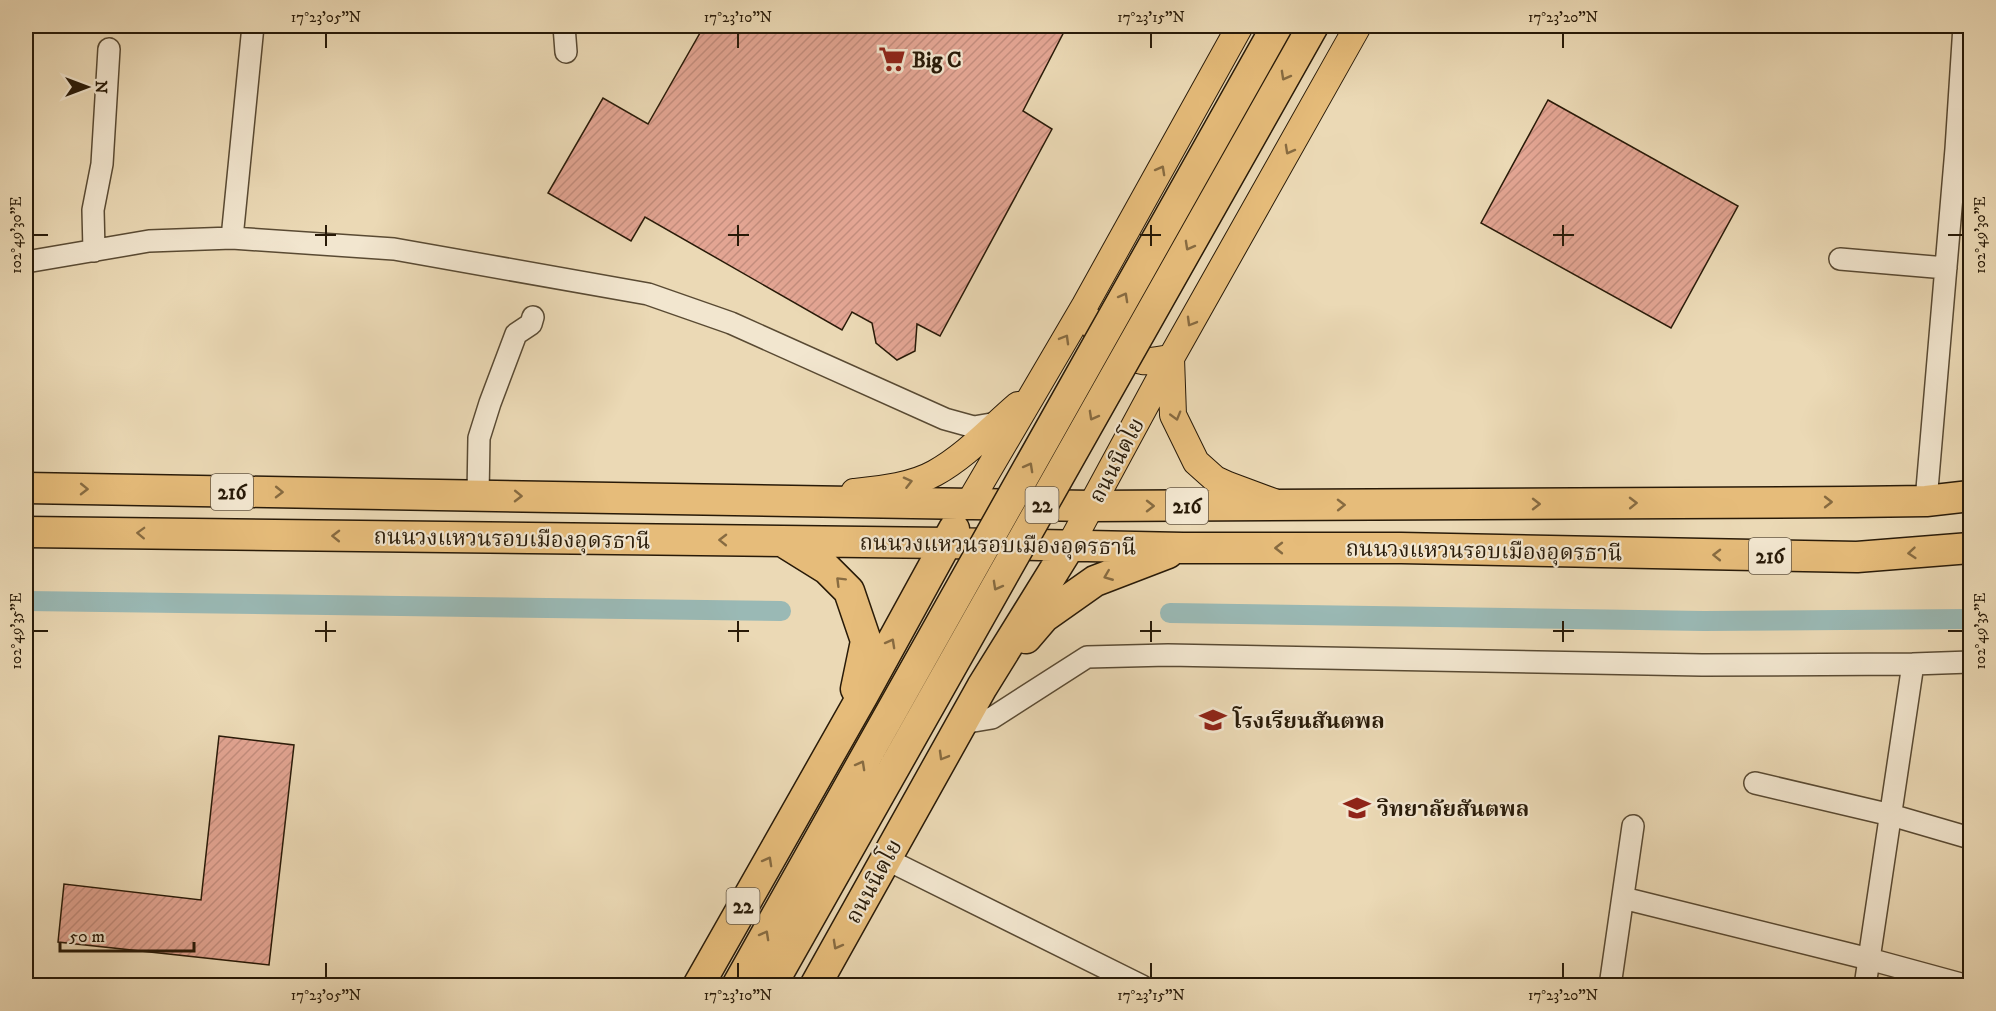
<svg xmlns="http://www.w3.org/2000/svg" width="1996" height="1011" font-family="'IM FELL DW Pica','Noto Serif Thai',serif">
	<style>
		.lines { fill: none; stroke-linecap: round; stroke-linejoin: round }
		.canal { stroke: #9ab9b5; stroke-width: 20 }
		.building { fill: url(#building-hatch); stroke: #281a08; stroke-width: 1.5 }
		.minor-casing { stroke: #594a33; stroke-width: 24 }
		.major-casing { stroke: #281a08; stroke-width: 28 }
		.highway-casing { stroke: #281a08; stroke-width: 33 }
		.minor { stroke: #f2e6cf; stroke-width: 21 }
		.major { stroke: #e6bc7a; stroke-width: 26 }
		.highway { stroke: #e6bc7a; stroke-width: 30 }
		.highway-bridge-casing { stroke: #281a08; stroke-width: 33; stroke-linecap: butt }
		.highway-bridge { stroke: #e6bc7a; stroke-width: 30 }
		.oneway { stroke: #876b41 }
		.ticks { fill: none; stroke: #281a08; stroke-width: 2 }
		.labels { text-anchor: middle; stroke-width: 4.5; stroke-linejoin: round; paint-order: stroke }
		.shield { fill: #f2e6cf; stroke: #655744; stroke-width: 1.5 }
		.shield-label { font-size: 21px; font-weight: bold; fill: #281a08 }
		.poi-label { font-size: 22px; font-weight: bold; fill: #281a08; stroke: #f2e6cf; text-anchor: start }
		.street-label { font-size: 22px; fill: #281a08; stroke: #f2e6cf }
		.neatline { fill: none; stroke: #281a08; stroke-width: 2 }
		.ticks-label { font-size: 15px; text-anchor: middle; fill: #281a08 }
	</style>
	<defs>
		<pattern id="building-hatch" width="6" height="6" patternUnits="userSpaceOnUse" patternTransform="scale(1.5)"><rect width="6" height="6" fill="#e3a593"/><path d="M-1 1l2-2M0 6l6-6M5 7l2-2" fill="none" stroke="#c38d7d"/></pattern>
	</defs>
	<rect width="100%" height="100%" fill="#ebd9b5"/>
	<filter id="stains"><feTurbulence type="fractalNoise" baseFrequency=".00333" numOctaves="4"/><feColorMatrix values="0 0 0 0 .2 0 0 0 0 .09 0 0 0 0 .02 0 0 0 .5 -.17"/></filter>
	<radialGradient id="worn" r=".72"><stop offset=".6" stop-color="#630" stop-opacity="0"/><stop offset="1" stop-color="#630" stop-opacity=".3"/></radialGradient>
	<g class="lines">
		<path class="canal" d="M26,601L781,611
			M1170,613L1704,621L1970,619"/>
	</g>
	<path class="building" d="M704,26H1067L1023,111L1052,129L940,336L917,324L915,351L897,360L876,343L872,323L852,312L842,330L645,217L631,241L548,193L603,98L648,124Z
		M1548,100L1738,206L1671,328L1481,223Z
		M219,736L294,745L269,965L58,942L64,884L201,900Z"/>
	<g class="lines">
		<defs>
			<path id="minor" d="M253,26L232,238L394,249L648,294L731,323L945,419L974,427L997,423
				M564,26L566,52
				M94,251L93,210L102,164L109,49
				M1840,259L1946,268
				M26,262L149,241L232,238
				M478,495L479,438L490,403L516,334L531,324L533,317
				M1926,501L1956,149L1964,26
				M962,723L992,718L1087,657L1168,655L1702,665L1913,664
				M1755,783L1891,815L1970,838
				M884,858L1142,986
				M1623,898L1869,959L1968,986
				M1610,986L1633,826
				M1865,986L1913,664L1970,662"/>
			<path id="major" d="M1091,321C1097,339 1124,358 1142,361C1151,362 1162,359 1171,358
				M1171,358L1173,415L1196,462L1215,479L1228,485L1274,502
				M854,492C881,489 912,486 935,473C967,455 991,428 1018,405
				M969,503L1085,305L1240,26
				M1070,545L1171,358L1358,26"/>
			<path id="highway" d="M26,488L1091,506L1852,502L1926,501L1970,496
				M26,532L946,543L1183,548H1401L1857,557L1970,548
				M782,541L827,569L849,591L866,641L856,689
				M1026,638L1044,617L1095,581L1168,553
				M698,986L863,695L954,529
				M815,986L982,687L1070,545"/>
		</defs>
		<use href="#minor" class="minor-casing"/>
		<use href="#major" class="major-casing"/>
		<use href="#highway" class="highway-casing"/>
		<use href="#minor" class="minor"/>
		<use href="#major" class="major"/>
		<use href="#highway" class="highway"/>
		<defs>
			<path id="highway-bridge" d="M737,986L1277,26
				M771,986L1313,26"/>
		</defs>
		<use href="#highway-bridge" class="highway-bridge-casing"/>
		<use href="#highway-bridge" class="highway-bridge"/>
	</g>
	<defs><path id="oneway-chevron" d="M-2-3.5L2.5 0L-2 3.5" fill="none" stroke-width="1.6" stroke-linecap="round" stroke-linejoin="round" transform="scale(1.5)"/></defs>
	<g class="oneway">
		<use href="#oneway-chevron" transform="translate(1285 76) rotate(119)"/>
		<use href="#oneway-chevron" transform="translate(1289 150) rotate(119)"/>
		<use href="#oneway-chevron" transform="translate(1161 170) rotate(-61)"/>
		<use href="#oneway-chevron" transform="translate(1189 246) rotate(119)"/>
		<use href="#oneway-chevron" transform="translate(1124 297) rotate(-61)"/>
		<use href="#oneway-chevron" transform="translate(1191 322) rotate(120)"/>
		<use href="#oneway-chevron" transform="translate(1065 339) rotate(-60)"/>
		<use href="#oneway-chevron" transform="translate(1093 416) rotate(119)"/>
		<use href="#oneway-chevron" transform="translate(1176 416) rotate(74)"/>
		<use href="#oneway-chevron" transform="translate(1029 467) rotate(-61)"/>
		<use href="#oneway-chevron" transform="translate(908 482) rotate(-14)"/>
		<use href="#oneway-chevron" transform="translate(84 489) rotate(1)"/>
		<use href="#oneway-chevron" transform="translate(279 492) rotate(1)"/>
		<use href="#oneway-chevron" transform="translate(518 496) rotate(1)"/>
		<use href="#oneway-chevron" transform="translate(1828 502)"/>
		<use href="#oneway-chevron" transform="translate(1633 503) rotate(-1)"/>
		<use href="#oneway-chevron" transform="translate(1536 504)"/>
		<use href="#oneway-chevron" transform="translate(1341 505) rotate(-1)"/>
		<use href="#oneway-chevron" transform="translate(1150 506)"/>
		<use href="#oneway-chevron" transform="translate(141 533) rotate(-178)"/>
		<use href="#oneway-chevron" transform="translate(336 536) rotate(-179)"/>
		<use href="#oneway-chevron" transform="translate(723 540) rotate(-179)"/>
		<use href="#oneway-chevron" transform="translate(1279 548) rotate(-180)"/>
		<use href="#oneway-chevron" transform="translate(1912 553) rotate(175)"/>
		<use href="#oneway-chevron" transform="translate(1717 555) rotate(-179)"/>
		<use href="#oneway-chevron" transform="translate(1108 576) rotate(158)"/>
		<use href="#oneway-chevron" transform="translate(840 581) rotate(-135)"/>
		<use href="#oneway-chevron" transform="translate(997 586) rotate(119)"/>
		<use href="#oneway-chevron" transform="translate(891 643) rotate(-61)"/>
		<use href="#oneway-chevron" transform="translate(943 756) rotate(120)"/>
		<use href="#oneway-chevron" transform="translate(861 765) rotate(-61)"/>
		<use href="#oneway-chevron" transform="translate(768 861) rotate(-61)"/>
		<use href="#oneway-chevron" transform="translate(765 935) rotate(-61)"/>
		<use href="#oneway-chevron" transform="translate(837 945) rotate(119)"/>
	</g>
	<path class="ticks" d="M326,33V48M738,33V48M1151,33V48M1563,33V48M326,225V246M738,225V246M1151,225V246M1563,225V246M33,235H48M315,235H336M728,235H749M1140,235H1161M1553,235H1574M1948,235H1963M326,621V642M738,621V642M1151,621V642M1563,621V642M33,631H48M315,631H336M728,631H749M1140,631H1161M1553,631H1574M1948,631H1963M326,963V978M738,963V978M1151,963V978M1563,963V978"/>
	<defs>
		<symbol id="supermarket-bare" viewBox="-9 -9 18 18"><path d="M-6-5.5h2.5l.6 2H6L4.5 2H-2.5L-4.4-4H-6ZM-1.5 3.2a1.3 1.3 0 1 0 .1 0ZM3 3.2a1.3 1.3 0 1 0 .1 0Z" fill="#8f2418" stroke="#f2e6cf" stroke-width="2.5" paint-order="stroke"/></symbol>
		<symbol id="school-bare" viewBox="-9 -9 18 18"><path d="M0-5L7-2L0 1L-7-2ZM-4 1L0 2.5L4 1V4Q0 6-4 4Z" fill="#8f2418" stroke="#f2e6cf" stroke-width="2.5" paint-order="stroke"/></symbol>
		<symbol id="university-bare" viewBox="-9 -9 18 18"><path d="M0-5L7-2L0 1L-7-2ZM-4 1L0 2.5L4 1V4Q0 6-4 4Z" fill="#8f2418" stroke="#f2e6cf" stroke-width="2.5" paint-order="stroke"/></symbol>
	</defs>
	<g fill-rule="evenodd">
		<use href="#supermarket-bare" x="873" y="40" width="38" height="38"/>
		<use href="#school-bare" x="1194" y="701" width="38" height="38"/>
		<use href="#university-bare" x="1338" y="789" width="38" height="38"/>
	</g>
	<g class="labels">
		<g class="shield">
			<rect x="211" y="474" width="42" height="36" rx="4.5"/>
			<rect x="1025.5" y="487" width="33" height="36" rx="4.5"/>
			<rect x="1166" y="488" width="42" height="36" rx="4.5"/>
			<rect x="1749" y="538" width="42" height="36" rx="4.5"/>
			<rect x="726.5" y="888" width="33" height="36" rx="4.5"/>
		</g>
		<g class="shield-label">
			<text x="232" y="499">216</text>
			<text x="1042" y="512">22</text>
			<text x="1187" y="513">216</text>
			<text x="1770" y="563">216</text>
			<text x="743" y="913">22</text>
		</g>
		<g class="poi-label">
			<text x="912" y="67">Big C</text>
			<text x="1233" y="728">โรงเรียนสันตพล</text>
			<text x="1377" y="816">วิทยาลัยสันตพล</text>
		</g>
		<g class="street-label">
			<text transform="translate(1116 460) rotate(-62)" y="8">ถนนนิตโย</text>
			<text transform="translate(512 538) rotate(1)" y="8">ถนนวงแหวนรอบเมืองอุดรธานี</text>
			<text transform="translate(998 544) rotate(1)" y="8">ถนนวงแหวนรอบเมืองอุดรธานี</text>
			<text transform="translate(1484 550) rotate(1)" y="8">ถนนวงแหวนรอบเมืองอุดรธานี</text>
			<text transform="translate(873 881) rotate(-61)" y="8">ถนนนิตโย</text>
		</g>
	</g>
	<rect width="1996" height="1011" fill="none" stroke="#ebd9b5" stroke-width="66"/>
	<g transform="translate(87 87) rotate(90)" stroke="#f2e6cf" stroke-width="4.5" paint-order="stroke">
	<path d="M0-4.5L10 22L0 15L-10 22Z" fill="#281a08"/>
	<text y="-9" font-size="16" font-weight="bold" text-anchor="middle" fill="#281a08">N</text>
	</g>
	<path d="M60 942v9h134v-9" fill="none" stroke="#281a08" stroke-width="3"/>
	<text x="69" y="942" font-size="18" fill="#281a08" stroke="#f2e6cf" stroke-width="4.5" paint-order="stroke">50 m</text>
	<rect x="33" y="33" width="1930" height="945" class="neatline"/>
	<g class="ticks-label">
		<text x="326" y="22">17°23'05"N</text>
		<text x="738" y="22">17°23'10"N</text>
		<text x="1151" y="22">17°23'15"N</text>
		<text x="1563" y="22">17°23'20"N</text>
		<text transform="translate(1980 235) rotate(-90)" y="5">102°49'30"E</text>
		<text transform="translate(16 235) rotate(-90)" y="5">102°49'30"E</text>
		<text transform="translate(1980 631) rotate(-90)" y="5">102°49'35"E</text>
		<text transform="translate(16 631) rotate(-90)" y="5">102°49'35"E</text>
		<text x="326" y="1000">17°23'05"N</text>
		<text x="738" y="1000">17°23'10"N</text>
		<text x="1151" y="1000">17°23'15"N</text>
		<text x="1563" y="1000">17°23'20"N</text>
	</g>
	<rect width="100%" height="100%" filter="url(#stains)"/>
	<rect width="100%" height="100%" fill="url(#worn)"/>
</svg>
